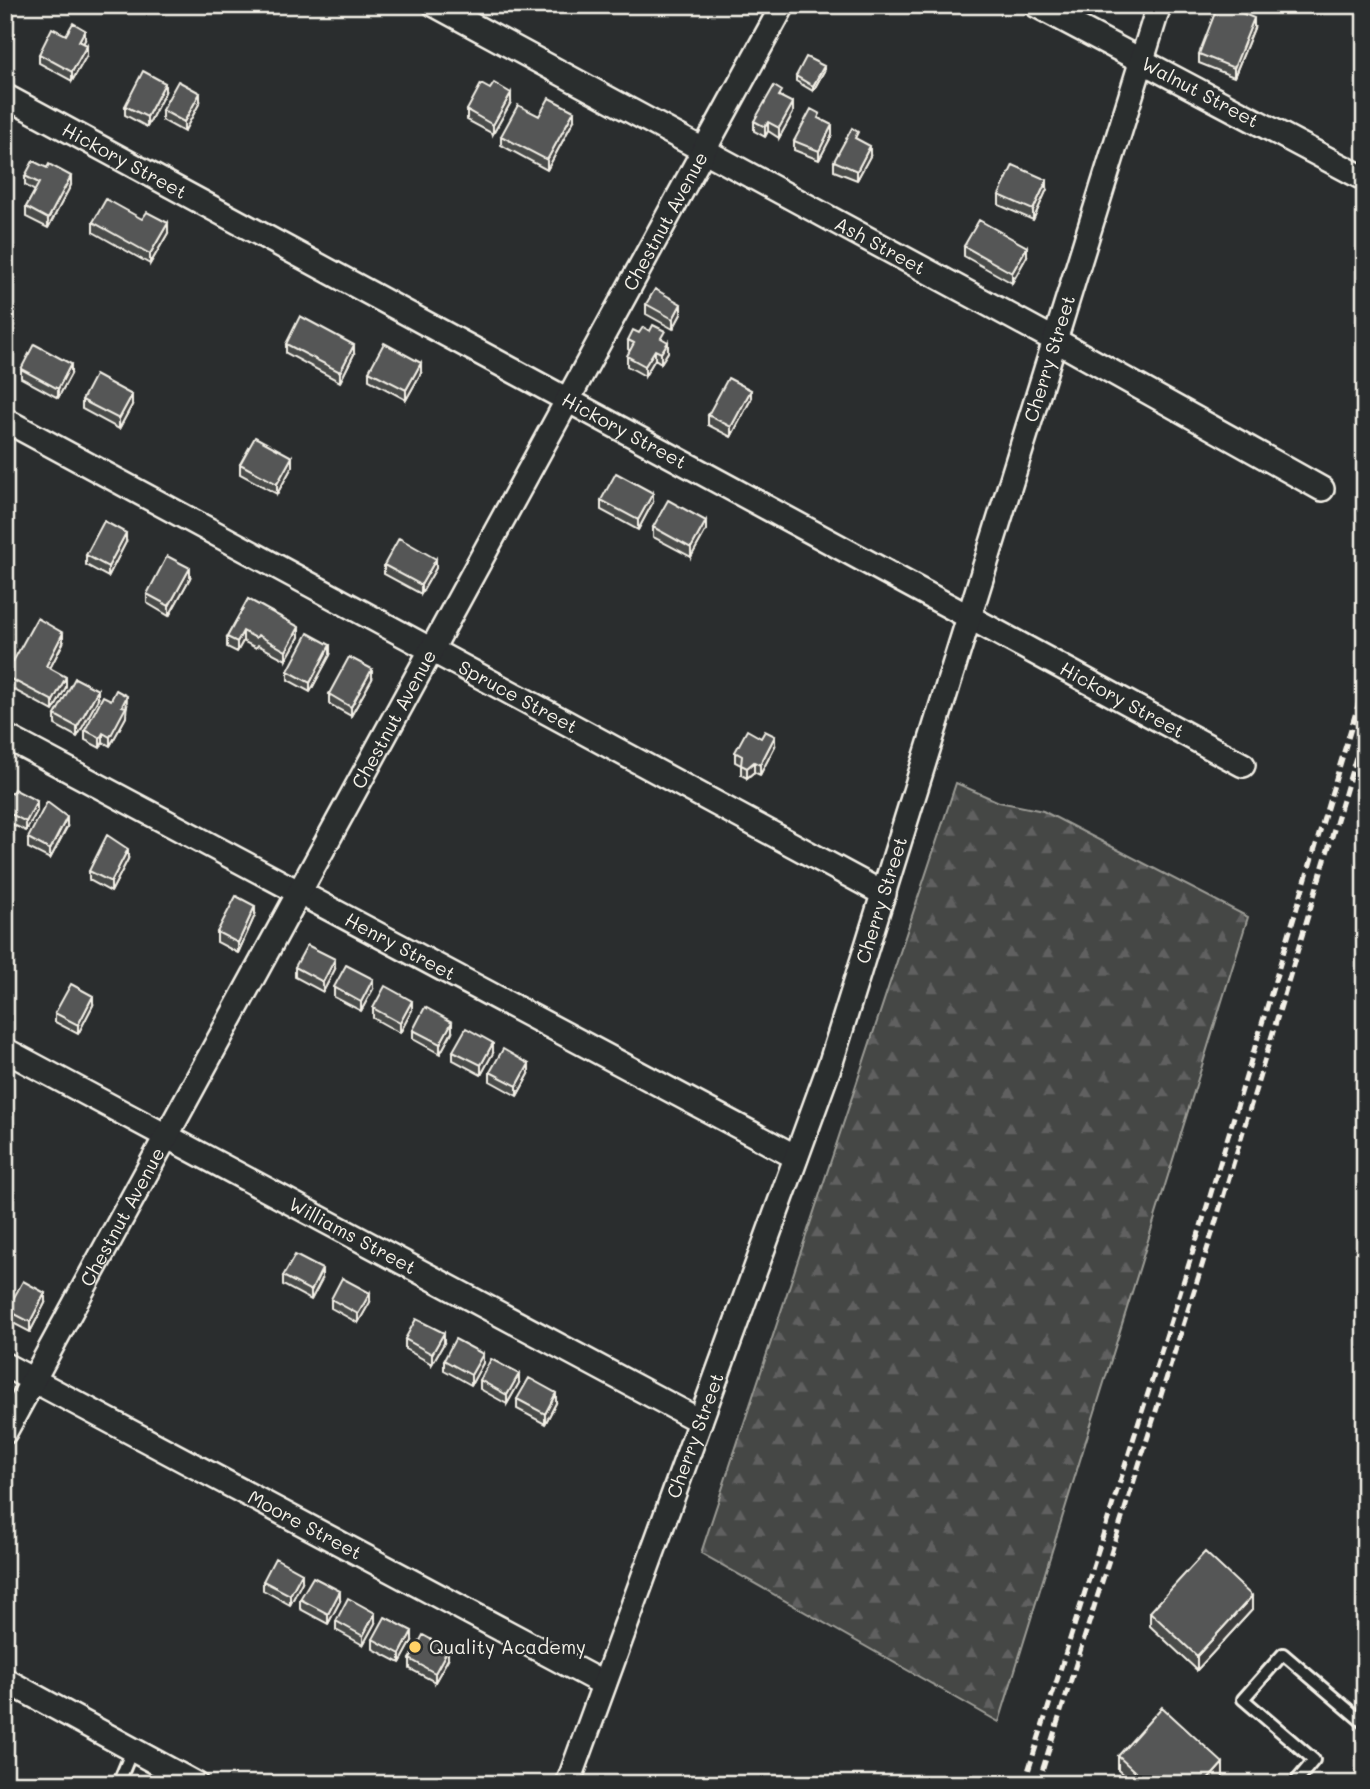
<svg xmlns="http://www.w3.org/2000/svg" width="1370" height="1789" font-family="Mali,sans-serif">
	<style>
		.forest { fill: url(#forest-firs); stroke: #9c9c96; stroke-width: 2 }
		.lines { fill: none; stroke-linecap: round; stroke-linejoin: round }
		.lane-casing { stroke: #f4f1e8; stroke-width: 16 }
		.street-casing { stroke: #f4f1e8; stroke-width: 28 }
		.lane { stroke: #2a2d2e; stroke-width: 10 }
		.street { stroke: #2a2d2e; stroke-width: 23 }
		.rail { stroke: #f4f1e8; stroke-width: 5; stroke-dasharray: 10 5; stroke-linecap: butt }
		.wall { fill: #494b4a; stroke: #f4f1e8; stroke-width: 2 }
		.shaded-wall { fill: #3c3d3c; stroke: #f4f1e8; stroke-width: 2 }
		.building { fill: #555756; stroke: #f4f1e8; stroke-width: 2 }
		.poi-dot { fill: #ffd166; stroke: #2a2d2e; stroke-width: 2.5 }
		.labels { text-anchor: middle; stroke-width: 5; stroke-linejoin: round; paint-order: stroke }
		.street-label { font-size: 19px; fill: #f4f1e8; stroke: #2a2d2e }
		.poi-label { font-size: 19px; fill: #f4f1e8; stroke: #2a2d2e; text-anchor: start }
	</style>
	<defs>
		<pattern id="forest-firs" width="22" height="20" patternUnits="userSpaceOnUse" patternTransform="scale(1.75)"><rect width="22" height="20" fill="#444645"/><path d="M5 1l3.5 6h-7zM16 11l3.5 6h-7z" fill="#606160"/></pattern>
	</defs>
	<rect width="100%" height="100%" fill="#2a2d2e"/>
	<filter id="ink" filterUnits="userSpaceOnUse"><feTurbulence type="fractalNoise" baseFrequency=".0143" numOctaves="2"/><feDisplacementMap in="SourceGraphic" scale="14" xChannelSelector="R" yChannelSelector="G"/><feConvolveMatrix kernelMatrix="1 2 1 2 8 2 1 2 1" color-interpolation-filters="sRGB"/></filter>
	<g filter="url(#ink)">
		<path class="forest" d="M956,783L999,802L1043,811L1248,917L999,1722L701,1553Z"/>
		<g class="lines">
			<defs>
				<path id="lane" d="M118,1784L133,1748
					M1272,1784H1274
					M1294,1784L1314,1760L1243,1699L1283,1654L1365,1724"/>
				<g id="street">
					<path id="s1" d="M435,5L1055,340L1322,489"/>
					<path id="s2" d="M1036,5L1365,179"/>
					<path id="s3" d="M5,96L1243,765"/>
					<path id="s4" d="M5,420L884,894"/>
					<path id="s5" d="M5,736L796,1157"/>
					<path id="s6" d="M5,1050L700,1421"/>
					<path id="s7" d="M5,1365L604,1684"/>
					<path id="s8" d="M5,1432L783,5"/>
					<path d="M5,1680L196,1784"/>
					<path id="s9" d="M568,1784L831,1062L1159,5"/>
				</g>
			</defs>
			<use href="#lane" class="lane-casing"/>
			<use href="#street" class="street-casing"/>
			<use href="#lane" class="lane"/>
			<use href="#street" class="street"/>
			<path class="rail" d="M1024,1784L1201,1226L1365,682
				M1038,1784L1212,1234L1365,727"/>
		</g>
		<path class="wall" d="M1254,28L1234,77L1199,63V54Z
			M66,35L85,40L83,43L87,55L72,81L39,63V54Z
			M824,71L813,91L796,81V76Z
			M490,89L511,102L493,134L467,120V110Z
			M165,92L147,127L125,115V106Z
			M782,97L793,113L779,138L768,131L765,137L754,131V121Z
			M200,102L184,132L162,120V110Z
			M539,116L574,120L547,170L501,145V136Z
			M820,119L832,135L819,160L794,150V141Z
			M870,156L857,180L834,171V161Z
			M47,168L71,185L48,228L26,217V207L35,191L25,185V176Z
			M1047,189L1033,220L999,205V195Z
			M142,219L168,233L150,264L93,232V222Z
			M964,246L1027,256L1012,283L964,256Z
			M646,304L681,314L673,329L646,314Z
			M639,333L665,341L668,352L661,363L655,359L645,376L627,366V356L630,351L628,349V340Z
			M286,344L354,354L340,382L286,353Z
			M21,369L71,374L58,398L21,378Z
			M369,371L421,373L406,400L369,380Z
			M751,399L731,437L708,425V415Z
			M82,400L132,405L119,429L82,409Z
			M240,464L292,467L277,494L240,474Z
			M601,500L653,502L638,530L601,510Z
			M653,527L706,530L691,557L653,537Z
			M126,542L108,577L86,565V555Z
			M384,565L436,568L421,594L384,574Z
			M190,578L169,616L147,603V594Z
			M248,599L299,637L286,660L258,645L256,648L243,641L237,652L227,647V637Z
			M63,643L50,668L66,687L53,711L5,685V675Z
			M330,655L310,692L288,680V671Z
			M372,679L351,716L329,704V694Z
			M98,699L77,737L55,725V715Z
			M127,706L126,709V717L110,746L103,742L100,748L85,740V730Z
			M775,746L760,775L754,772L747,778L741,775V765L735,762V752Z
			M5,784L6,790L37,811L26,831L5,821Z
			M67,827L50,859L28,848V838Z
			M128,859L111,892L89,880V871Z
			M255,915L238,953L217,942V932Z
			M295,967L335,969L323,992L295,977Z
			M334,987L373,989L361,1011L334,997Z
			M93,1005L78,1034L55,1022V1013Z
			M373,1008L412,1010L400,1033L373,1018Z
			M413,1030L452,1032L440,1054L413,1039Z
			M453,1051L493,1053L481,1075L453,1060Z
			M490,1072L529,1074L517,1096L490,1081Z
			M283,1276L322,1279L311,1300L283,1285Z
			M331,1299L370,1302L358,1323L331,1308Z
			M45,1303L30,1332L7,1320V1310Z
			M405,1339L444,1343L432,1364L405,1349Z
			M444,1360L483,1363L471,1385L444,1370Z
			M480,1380L519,1383L507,1404L480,1389Z
			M517,1399L556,1403L545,1424L517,1409Z
			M263,1581L302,1582L290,1605L263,1590Z
			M300,1599L340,1601L328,1624L300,1609Z
			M1252,1610L1197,1670L1150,1626V1612Z
			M336,1621L375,1623L363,1645L336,1630Z
			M373,1639L412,1641L400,1663L373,1649Z
			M410,1659H448L435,1682L410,1669Z
			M1118,1756L1223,1777L1217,1784H1133L1118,1770Z"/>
		<path class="shaded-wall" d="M1254,18V28L1234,77V68Z
			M85,30V40L79,51V41Z
			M87,45V55L72,81V72Z
			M824,66V71L813,91V86Z
			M165,83V92L147,127V117Z
			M200,93V102L184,132V122Z
			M511,93V102L493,134V125Z
			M793,103V113L779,138V128Z
			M574,111V120L547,170V160Z
			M768,122V131L765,137V127Z
			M832,125V135L819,160V151Z
			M870,146V156L857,180V171Z
			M71,176V185L48,228V219Z
			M1047,180V189L1033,220V210Z
			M168,223V233L150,264V254Z
			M1027,247V256L1012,283V273Z
			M681,304V314L673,329V319Z
			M668,342V352L661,363V353Z
			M354,345V354L340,382V372Z
			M655,350V359L645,376V366Z
			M421,363V373L406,400V390Z
			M71,364V374L58,398V389Z
			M751,390V399L731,437V427Z
			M132,395V405L119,429V419Z
			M292,457V467L277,494V484Z
			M653,493V502L638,530V520Z
			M706,521V530L691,557V548Z
			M126,533V542L108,577V567Z
			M436,559V568L421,594V585Z
			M190,568V578L169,616V606Z
			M299,627V637L286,660V651Z
			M243,631V641L237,652V642Z
			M63,633V643L46,676V666Z
			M11,634V644L5,655V645Z
			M330,645V655L310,692V683Z
			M372,669V679L351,716V707Z
			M66,677V687L53,711V701Z
			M98,690V699L77,737V727Z
			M127,696L126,717L110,746V737L122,706Z
			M103,733V742L100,748V738Z
			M775,736V746L760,775V765Z
			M754,762V772L747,778V768Z
			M37,801V811L26,831V822Z
			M67,817V827L50,859V850Z
			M128,849V859L111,892V882Z
			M255,906V915L238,953V943Z
			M335,959V969L323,992V982Z
			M373,979V989L361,1011V1002Z
			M93,996V1005L78,1034V1025Z
			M412,1001V1010L400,1033V1023Z
			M452,1022V1032L440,1054V1044Z
			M493,1043V1053L481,1075V1065Z
			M529,1064V1074L517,1096V1086Z
			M322,1269V1279L311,1300V1291Z
			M45,1293V1303L30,1332V1322Z
			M370,1293V1302L358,1323V1314Z
			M444,1333V1343L432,1364V1354Z
			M483,1354V1363L471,1385V1375Z
			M519,1374V1383L507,1404V1395Z
			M556,1393V1403L545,1424V1414Z
			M302,1573V1582L290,1605V1595Z
			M340,1591V1601L328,1624V1614Z
			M1252,1596V1610L1197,1670V1656Z
			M375,1613V1623L363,1645V1636Z
			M412,1631V1641L400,1663V1654Z
			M448,1649V1659L435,1682V1673Z
			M1223,1763V1777L1217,1784H1204Z"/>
		<path class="building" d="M1218,5H1222L1254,18L1234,68L1199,54Z
			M73,23L85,30L79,41L87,45L72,72L39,54L52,28L66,35Z
			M806,57L824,66L813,86L796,76Z
			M143,71L165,83L147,117L125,106Z
			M178,81L200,93L184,122L162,110Z
			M494,83L511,93L493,125L467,110L481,84L490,89Z
			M774,86L782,91L779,96L793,103L779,128L768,122L765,127L754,121Z
			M549,98L574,111L547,160L501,136L518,105L539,116Z
			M811,109L820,114L818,118L832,125L819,151L794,141Z
			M852,128L858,132L855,138L870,146L857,171L834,161Z
			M33,161L47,168L49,164L71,176L48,219L26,207L39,183L25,176Z
			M1013,165L1047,180L1033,210L999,195Z
			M106,199L142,219L147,212L168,223L150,254L93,222Z
			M979,220L1027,247L1012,273L964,246Z
			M655,289L681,304L673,319L646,304Z
			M300,316L354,345L340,372L286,344Z
			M653,325L665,331L661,338L668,342L661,353L655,350L645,366L627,356L634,343L628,340L633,330L639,333L643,327L650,331Z
			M384,343L421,363L406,390L369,371Z
			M34,344L71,364L58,389L21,369Z
			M95,375L132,395L119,419L82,400Z
			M728,378L751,390L731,427L708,415Z
			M255,437L292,457L277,484L240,464Z
			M616,473L653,493L638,520L601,500Z
			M668,500L706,521L691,548L653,527Z
			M104,521L126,533L108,567L86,555Z
			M399,538L436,559L421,585L384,565Z
			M167,556L190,568L169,606L147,594Z
			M248,599L299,627L286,651L258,635L256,638L243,631L237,642L227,637Z
			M37,618L63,633L46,666L66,677L53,701L5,676Z
			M5,631L11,634L5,645Z
			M308,633L330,645L310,683L288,671Z
			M349,657L372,669L351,707L329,694Z
			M75,678L98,690L77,727L55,715Z
			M116,690L127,696L122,706L126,707L110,737L103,733L100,738L85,730L103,696L111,700Z
			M747,730L761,738L765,731L775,736L760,765L754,762L747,768L741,765L742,756L735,752Z
			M5,789L12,793L14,789L37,801L26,822L5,811V806L7,802L5,801Z
			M47,802L67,817L50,850L28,838Z
			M107,835L128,849L111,882L89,871Z
			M236,896L255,906L238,943L217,932Z
			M307,945L335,959L323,982L295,967Z
			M346,965L373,979L361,1002L334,987Z
			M71,984L93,996L78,1025L55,1013Z
			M385,986L412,1001L400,1023L373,1008Z
			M425,1007L452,1022L440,1044L413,1030Z
			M466,1028L493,1043L481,1065L453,1051Z
			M503,1049L529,1064L517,1086L490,1072Z
			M295,1255L322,1269L311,1291L283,1276Z
			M342,1278L370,1293L358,1314L331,1299Z
			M23,1281L45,1293L30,1322L7,1310Z
			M416,1319L444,1333L432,1354L405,1339Z
			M455,1339L483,1354L471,1375L444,1360Z
			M491,1359L519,1374L507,1395L480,1380Z
			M529,1378L556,1393L545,1414L517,1399Z
			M1205,1552L1252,1596L1197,1656L1150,1612Z
			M275,1558L302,1573L290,1595L263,1581Z
			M313,1577L340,1591L328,1614L300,1599Z
			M348,1598L375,1613L363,1636L336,1621Z
			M385,1617L412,1631L400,1654L373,1639Z
			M423,1635L448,1649L435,1673L410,1659Z
			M1162,1707L1223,1763L1204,1784H1148L1118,1756Z"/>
	</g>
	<circle class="poi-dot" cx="415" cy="1647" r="7"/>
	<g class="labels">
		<g class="street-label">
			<text dy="7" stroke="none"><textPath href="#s2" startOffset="186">Walnut Street</textPath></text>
			<text dy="7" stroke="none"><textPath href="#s3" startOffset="136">Hickory Street</textPath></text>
			<text dy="7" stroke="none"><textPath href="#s8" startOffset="1379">Chestnut Avenue</textPath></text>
			<text dy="7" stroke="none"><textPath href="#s1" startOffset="506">Ash Street</textPath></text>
			<text dy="7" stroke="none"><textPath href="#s9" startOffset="1505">Cherry Street</textPath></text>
			<text dy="7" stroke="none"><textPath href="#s3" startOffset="704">Hickory Street</textPath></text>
			<text dy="7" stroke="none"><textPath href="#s4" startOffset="583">Spruce Street</textPath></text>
			<text dy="7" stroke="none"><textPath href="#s3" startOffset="1270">Hickory Street</textPath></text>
			<text dy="7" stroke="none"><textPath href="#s8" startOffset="812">Chestnut Avenue</textPath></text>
			<text dy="7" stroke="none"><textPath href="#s9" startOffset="938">Cherry Street</textPath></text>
			<text dy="7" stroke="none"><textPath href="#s5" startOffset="448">Henry Street</textPath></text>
			<text dy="7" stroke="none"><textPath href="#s8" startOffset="245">Chestnut Avenue</textPath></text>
			<text dy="7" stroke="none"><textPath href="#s6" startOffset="394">Williams Street</textPath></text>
			<text dy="7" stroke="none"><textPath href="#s9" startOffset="371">Cherry Street</textPath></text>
			<text dy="7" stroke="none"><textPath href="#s7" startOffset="340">Moore Street</textPath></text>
		</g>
		<g class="poi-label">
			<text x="429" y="1654">Quality Academy</text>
		</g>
	</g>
	<rect width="1370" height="1789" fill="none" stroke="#2a2d2e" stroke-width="28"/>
	<rect x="14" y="14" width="1342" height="1761" fill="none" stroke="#f4f1e8" stroke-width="2.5" filter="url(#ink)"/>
</svg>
